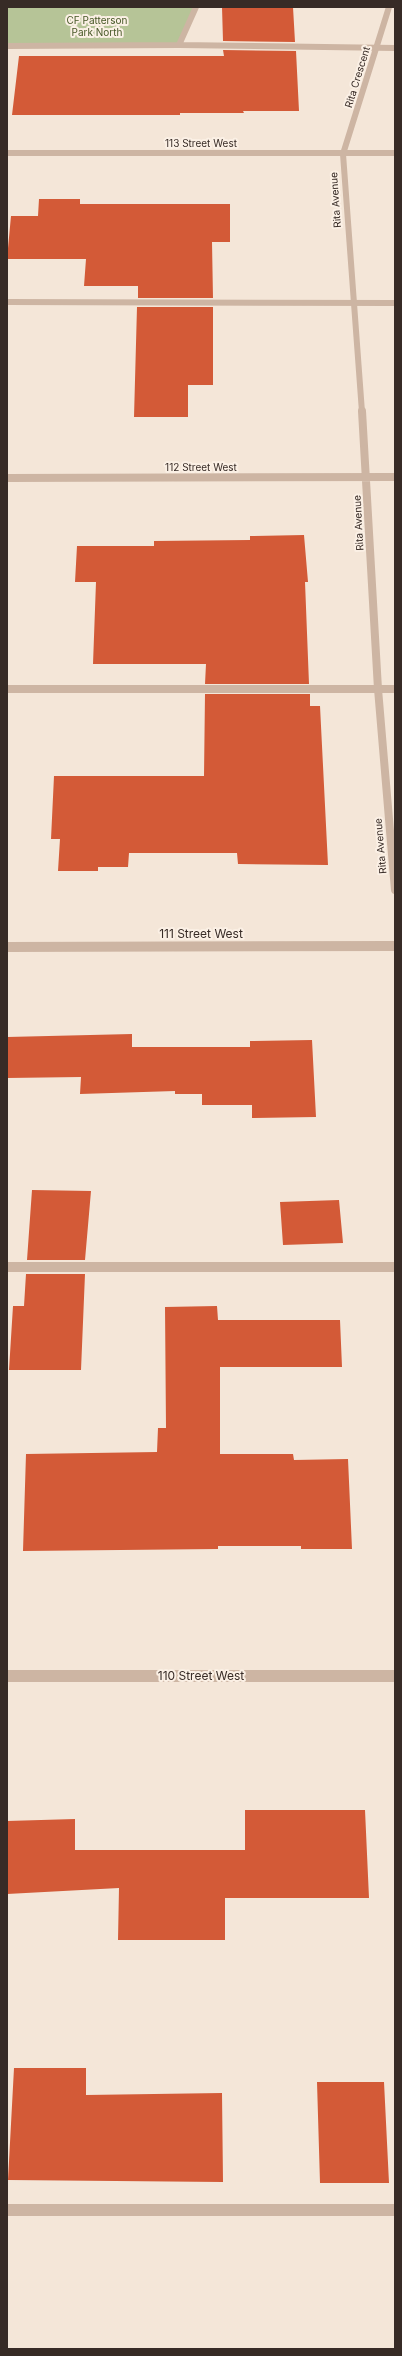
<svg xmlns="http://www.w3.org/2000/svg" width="402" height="2356" font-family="Inter,sans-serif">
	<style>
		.green { fill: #b6c497 }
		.building { fill: #d35a37 }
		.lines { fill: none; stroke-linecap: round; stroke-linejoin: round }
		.service-far3 { stroke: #cdb5a3; stroke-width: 6 }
		.service-far2 { stroke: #cdb5a3; stroke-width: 8 }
		.service-far1 { stroke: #cdb5a3; stroke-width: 10 }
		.service { stroke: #cdb5a3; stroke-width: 12 }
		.minor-far3 { stroke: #cdb5a3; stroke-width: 6 }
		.minor-far2 { stroke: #cdb5a3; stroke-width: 8 }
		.minor-far1 { stroke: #cdb5a3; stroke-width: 10 }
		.minor { stroke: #cdb5a3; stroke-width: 12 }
		.labels { text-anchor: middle; stroke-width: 4; stroke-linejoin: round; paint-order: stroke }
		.far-park-label { font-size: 10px; fill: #475827; stroke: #fbf0e5 }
		.far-street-label { font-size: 10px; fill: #372b26; stroke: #fbf0e5 }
		.street-label { font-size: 12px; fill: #372b26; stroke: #fbf0e5 }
	</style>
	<rect width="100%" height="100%" fill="#f4e6d8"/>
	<path class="green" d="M7,7H196L179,45L7,46Z"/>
	<path class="building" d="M222,7H293L295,42L223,41Z
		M223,50L296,51L299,111H243L244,113H180V115H12L19,56H224Z
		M39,199H80V204H230V242H212L213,298H138V286H84L86,259H7L11,216H38Z
		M137,307H213V385H188V417H134Z
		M304,535L308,582H305L309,684H205L206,664H93L96,582H75L77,546H154V541L250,540V536Z
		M205,694H310V706H320L328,865L238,864L237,853H129L128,867H98V871H58L60,839H51L54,776H204Z
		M132,1034V1047H250V1041L312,1040L316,1117L252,1118V1105H202V1094H175V1091L80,1094L81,1077L7,1078V1037Z
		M32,1190L91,1191L85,1260H27Z
		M339,1200L343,1243L283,1245L280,1202Z
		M26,1274H85L81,1370H9L13,1306H24Z
		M217,1306L218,1320H340L342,1367H220V1454H293L294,1460L348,1459L352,1549H301V1546H218V1549L23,1551L26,1454L157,1452L158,1428H166L165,1307Z
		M245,1810H365L369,1898H225V1940H118L119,1888L7,1894V1821L75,1819V1850H245Z
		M14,2068H86V2095L222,2093L223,2182L8,2180Z
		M317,2082H384L389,2183H320Z"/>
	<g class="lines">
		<path class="service-far3" d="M179,45L196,7
			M7,46L179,45L395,48
			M7,302L395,303"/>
		<path class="service-far2" d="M7,689H395"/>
		<path class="service-far1" d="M7,1267H395"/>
		<path class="service" d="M7,2210H395"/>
		<path class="minor-far3" d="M7,153H395
			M362,412L343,154L389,7"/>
		<path class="minor-far2" d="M362,411L378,689L395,890
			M7,478L395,477"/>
		<path class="minor-far1" d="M7,947L395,946"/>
		<path class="minor" d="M7,1676H395"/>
	</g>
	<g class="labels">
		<g class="far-park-label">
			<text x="97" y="24">CF Patterson<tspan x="97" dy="12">Park North</tspan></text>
		</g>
		<g class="far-street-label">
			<text transform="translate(357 77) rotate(-73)" y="4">Rita Crescent</text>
			<text x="201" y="147">113 Street West</text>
			<text transform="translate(335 200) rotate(-94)" y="4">Rita Avenue</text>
			<text x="201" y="471">112 Street West</text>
			<text transform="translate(358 523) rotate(-93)" y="4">Rita Avenue</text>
			<text transform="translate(380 846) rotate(-95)" y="4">Rita Avenue</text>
		</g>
		<g class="street-label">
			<text x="201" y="938">111 Street West</text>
			<text x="201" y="1680">110 Street West</text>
		</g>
	</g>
	<rect width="402" height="2356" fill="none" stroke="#372b26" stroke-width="16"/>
</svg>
